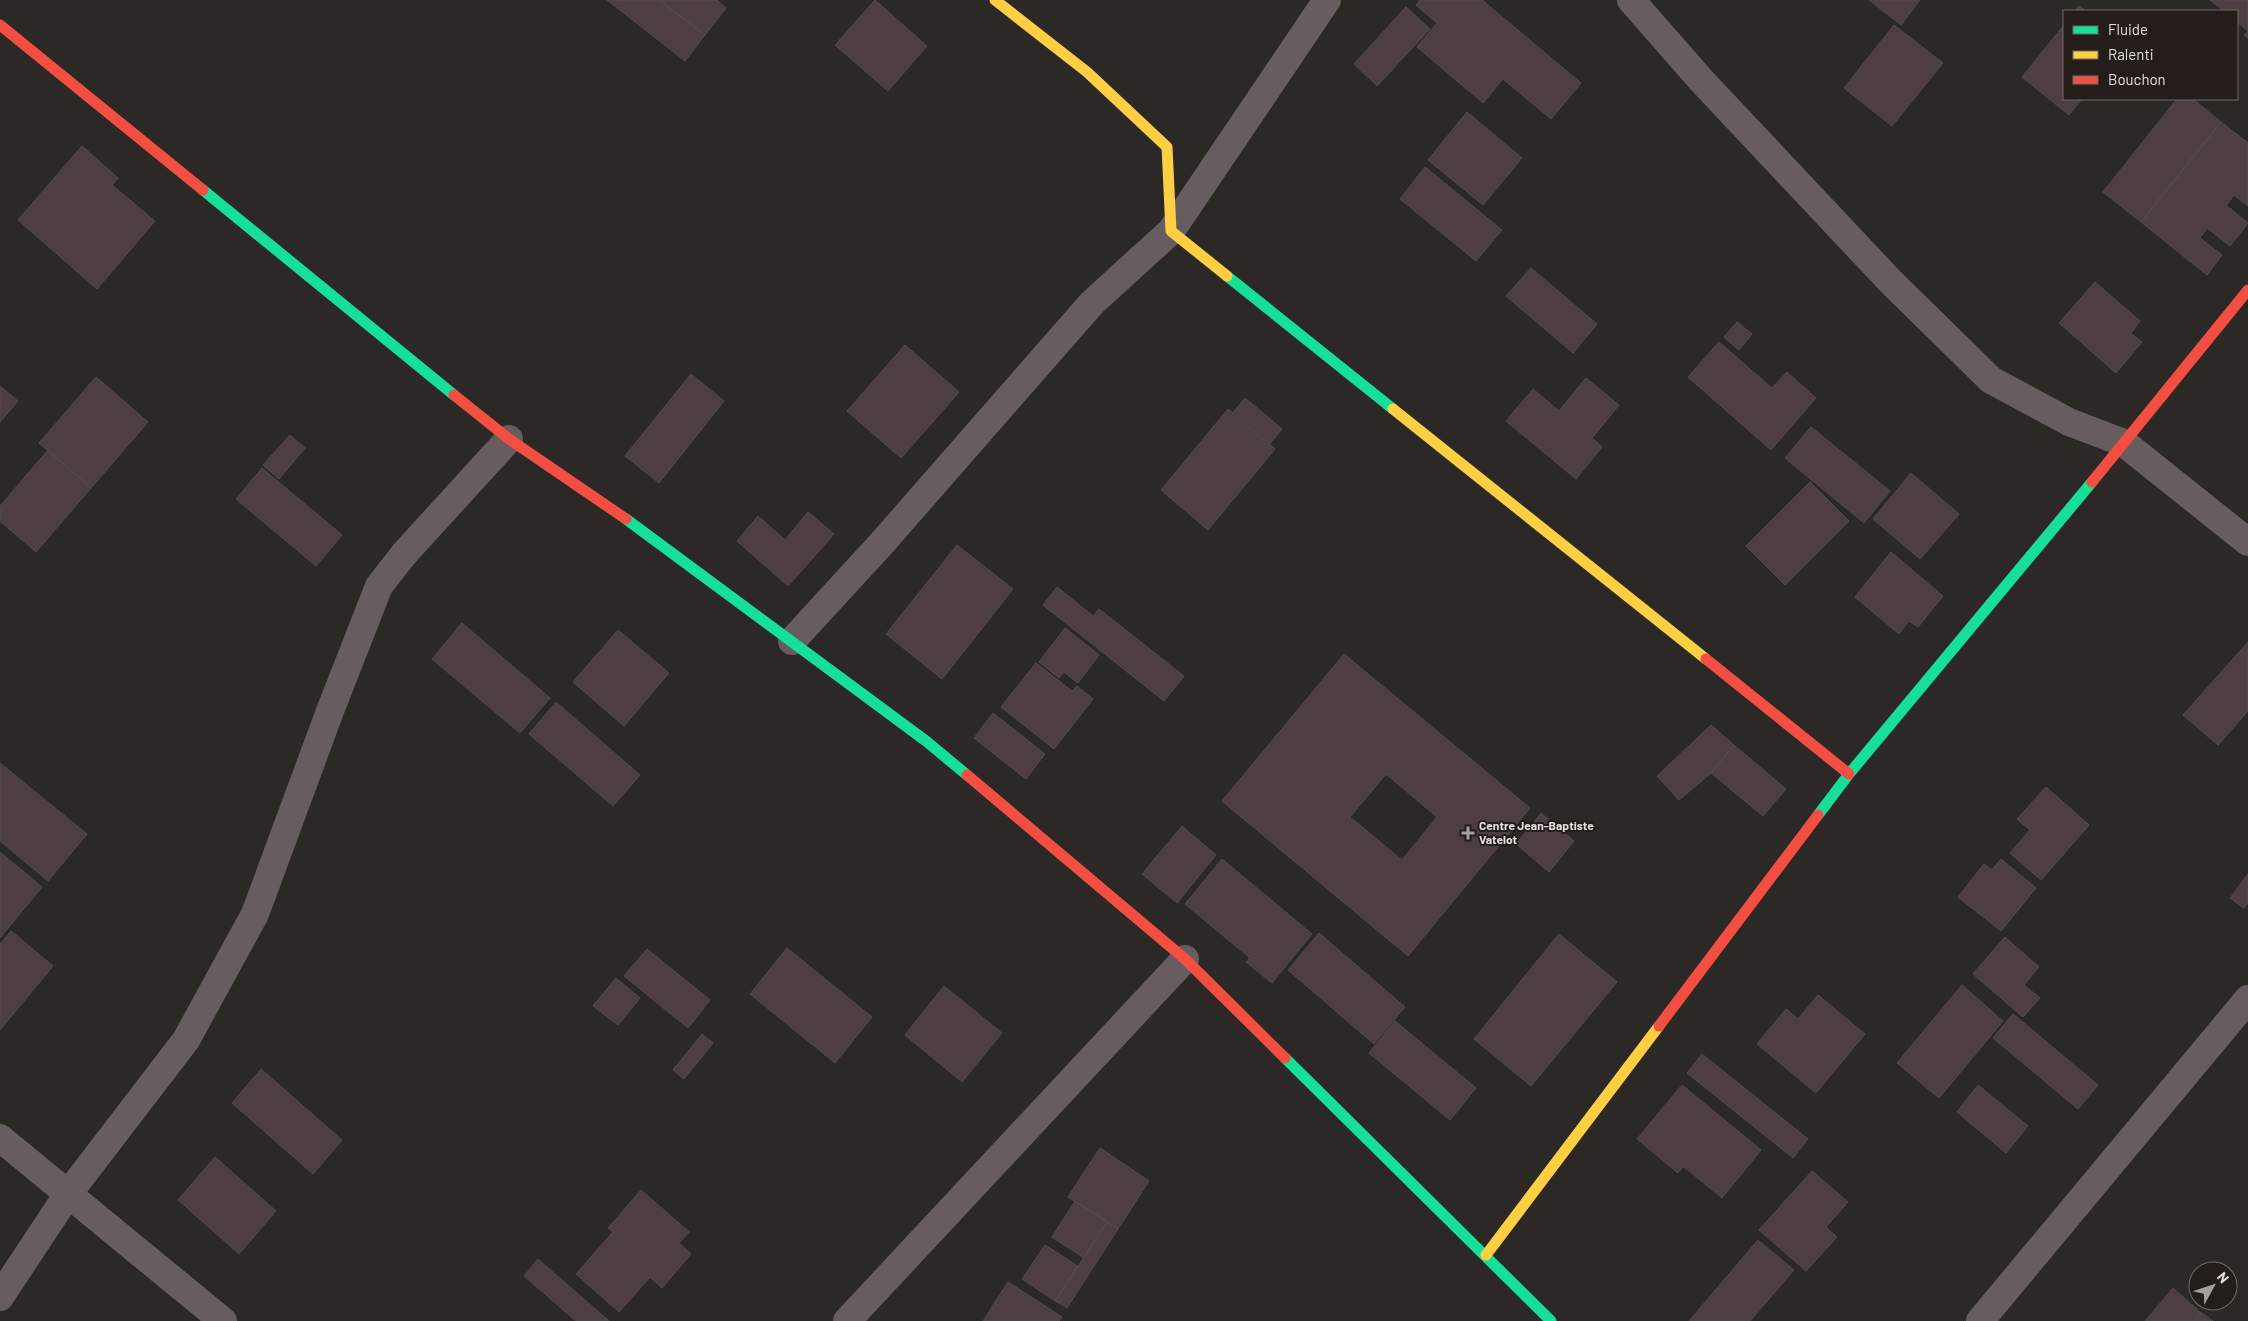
<svg xmlns="http://www.w3.org/2000/svg" width="2248" height="1321" font-family="Barlow,sans-serif">
	<style>
		.building { fill: #4d3e42; stroke: #504d4c; fill-rule: evenodd }
		.lines { fill: none; stroke-linecap: round; stroke-linejoin: round }
		.street { stroke: #675c5f; stroke-width: 28 }
		.fast { stroke: #16e098; stroke-width: 11 }
		.slow { stroke: #ffcf43; stroke-width: 11 }
		.jam { stroke: #f24e42; stroke-width: 11 }
		.poi-dot { fill: #a4a09d; stroke: #241d19; stroke-width: 2 }
		.labels { text-anchor: middle; stroke-width: 4; stroke-linejoin: round; paint-order: stroke }
		.poi-label { font-size: 12px; font-weight: bold; fill: #e5e0dd; stroke: #241d19; text-anchor: start }
	</style>
	<rect width="100%" height="100%" fill="#2b2825"/>
	<path class="building" d="M607,0H659L705,35L685,61Z
		M659,0H717L726,8L705,35Z
		M875,0L927,46L888,91L835,45Z
		M1420,0H1482L1581,83L1551,119L1503,79L1483,103L1417,47L1437,23L1416,5Z
		M1869,0H1920L1901,25Z
		M2210,0H2248V38L2244,35L2248,31L2237,22V11H2224Z
		M2079,6L2086,11H2075Z
		M1406,7L1430,29L1377,86L1354,64Z
		M1894,25L1943,63L1892,126L1844,88Z
		M2064,25V99H2082L2069,115L2022,77Z
		M2177,99H2193L2221,122L2141,222L2103,192Z
		M1467,112L1522,158L1483,205L1428,160Z
		M2221,122L2248,143V206L2234,195L2226,205L2248,223L2230,246L2207,228L2200,238L2222,255L2207,275L2141,222Z
		M82,146L118,178L112,185L155,221L97,289L18,220Z
		M1425,167L1502,230L1476,261L1400,199Z
		M1531,268L1597,324L1573,353L1506,296Z
		M2095,282L2140,321L2131,333L2142,342L2116,373L2059,323Z
		M1737,322L1752,334L1739,350L1724,337Z
		M1719,342L1772,388L1787,372L1816,398L1771,450L1688,377Z
		M905,345L959,392L901,458L847,411Z
		M691,374L724,401L659,483L625,456Z
		M96,377L148,422L91,488L39,443Z
		M1586,378L1619,405L1592,438L1602,447L1576,479L1506,421L1533,389L1559,411Z
		M0,386L18,401L0,422Z
		M1245,398L1282,429L1269,445L1232,414Z
		M1228,409L1275,449L1208,530L1161,490Z
		M1811,427L1890,491L1864,523L1785,458Z
		M290,435L305,448L279,479L263,465Z
		M48,450L91,488L36,552L0,521V506Z
		M262,468L342,535L316,566L236,499Z
		M1911,473L1959,514L1920,559L1873,519Z
		M1810,482L1849,521L1785,585L1746,546Z
		M808,512L834,534L788,586L737,541L758,516L785,540Z
		M957,545L1013,589L942,679L886,634Z
		M1891,552L1943,596L1918,627L1909,621L1899,634L1855,597Z
		M1057,587L1093,616L1099,609L1184,676L1164,701L1043,605Z
		M462,623L550,698L520,733L432,659Z
		M1065,628L1099,655L1078,683L1064,672L1059,678L1039,662Z
		M618,630L669,673L624,726L573,682Z
		M2248,642V711L2218,745L2183,715Z
		M1344,654L1530,808L1408,956L1222,801ZM1386,774L1437,817L1402,860L1350,817Z
		M1036,663L1072,691L1077,686L1093,699L1054,749L1001,707Z
		M556,702L640,775L613,806L529,734Z
		M993,713L1045,754L1026,779L974,738Z
		M1711,725L1734,745L1711,773L1679,800L1657,776Z
		M1734,745L1786,789L1763,816L1711,773Z
		M0,763L87,834L48,881L0,841Z
		M2046,787L2089,825L2041,880L2010,853L2030,830L2017,819Z
		M1541,813L1574,841L1549,872L1516,844Z
		M1182,826L1216,855L1177,903L1142,874Z
		M0,852L42,887L0,938Z
		M1222,859L1312,934L1272,983L1246,962L1250,958L1185,904Z
		M2001,859L2036,888L2001,931L1958,897L1984,864L1992,870Z
		M2248,874V903L2244,908L2230,898Z
		M11,931L53,966L0,1030V944Z
		M1319,933L1405,1007L1374,1044L1288,970Z
		M1559,934L1617,982L1531,1086L1474,1039Z
		M2005,937L2039,967L2024,985L2040,998L2023,1017L1973,974Z
		M787,948L872,1017L835,1063L750,994Z
		M647,949L710,1000L688,1028L624,976Z
		M616,978L640,998L618,1025L593,1006Z
		M1962,985L2003,1021L1939,1098L1897,1063Z
		M944,986L1002,1033L962,1082L905,1035Z
		M1818,995L1865,1034L1816,1093L1757,1044L1786,1009L1798,1019Z
		M2013,1014L2098,1085L2078,1109L1993,1038Z
		M1395,1021L1476,1088L1450,1120L1369,1053Z
		M702,1034L713,1043L684,1079L673,1070Z
		M1702,1054L1808,1139L1793,1158L1687,1073Z
		M261,1069L342,1140L313,1174L232,1103Z
		M1682,1085L1761,1150L1722,1198L1683,1166L1678,1173L1637,1139Z
		M1978,1085L2028,1126L2006,1153L1957,1112Z
		M1100,1148L1149,1181L1118,1229L1068,1197Z
		M215,1157L276,1211L239,1254L178,1200Z
		M1812,1171L1848,1202L1826,1227L1837,1237L1806,1271L1759,1230Z
		M641,1190L689,1232L679,1243L691,1254L662,1288L650,1277L619,1312L576,1274L613,1232L608,1228Z
		M1075,1201L1107,1222L1084,1258L1052,1237Z
		M1107,1222L1118,1229L1067,1308L1055,1301Z
		M1758,1240L1794,1270L1750,1321H1689Z
		M1045,1245L1078,1266L1055,1301L1022,1279Z
		M538,1259L609,1321H576L524,1276Z
		M1008,1282L1062,1317L1059,1321H983Z
		M2173,1288L2201,1313L2194,1321H2145Z
		M2202,1313L2213,1321H2195Z"/>
	<g class="lines">
		<path class="street" d="M1631,0L1701,80L1891,282L1991,380L2069,422L2124,443L2248,542
			M792,641L882,543L1092,303L1171,231L1327,0
			M0,1138L223,1321
			M0,1297L68,1194L186,1040L255,914L330,711L379,586L404,554L509,439
			M847,1321L1185,959
			M1980,1321L2248,999"/>
		<path class="fast" d="M203,190L454,395
			M1227,276L1393,409
			M626,519L926,741L967,775
			M1818,815L1849,774L2092,482
			M1285,1058L1551,1321"/>
		<path class="slow" d="M995,0L1087,72L1167,147L1171,231L1227,276
			M1393,409L1706,659
			M1486,1255L1659,1026"/>
		<path class="jam" d="M0,25L203,190
			M454,395L509,439L626,519
			M2092,482L2248,290
			M1706,659L1849,774
			M967,775L1185,959L1285,1058
			M1659,1026L1818,815"/>
	</g>
	<path class="poi-dot" d="M1465.5 825.5h5v5h5v5h-5v5h-5v-5h-5v-5h5z"/>
	<g class="labels">
		<g class="poi-label">
			<text x="1479" y="830">Centre Jean-Baptiste<tspan x="1479" dy="14">Vatelot</tspan></text>
		</g>
	</g>
	<rect x="2063" y="10" width="175" height="90" fill="#241d19" stroke="#716b67"/>
	<rect x="2073" y="26" width="25" height="8" fill="#16e098" stroke="#716b67"/>
	<text x="2108" y="35" font-size="15" fill="#e5e0dd">Fluide</text>
	<rect x="2073" y="51" width="25" height="8" fill="#ffcf43" stroke="#716b67"/>
	<text x="2108" y="60" font-size="15" fill="#e5e0dd">Ralenti</text>
	<rect x="2073" y="76" width="25" height="8" fill="#f24e42" stroke="#716b67"/>
	<text x="2108" y="85" font-size="15" fill="#e5e0dd">Bouchon</text>
	<g transform="translate(2213 1286) rotate(50)"><circle r="24" fill="#241d19" stroke="#716b67"/>
	<path d="M0-4L9 19L0 12L-9 19Z" fill="#a4a09d"/>
	<text y="-8" font-size="14" font-weight="bold" text-anchor="middle" fill="#e5e0dd">N</text>
	</g>
</svg>
